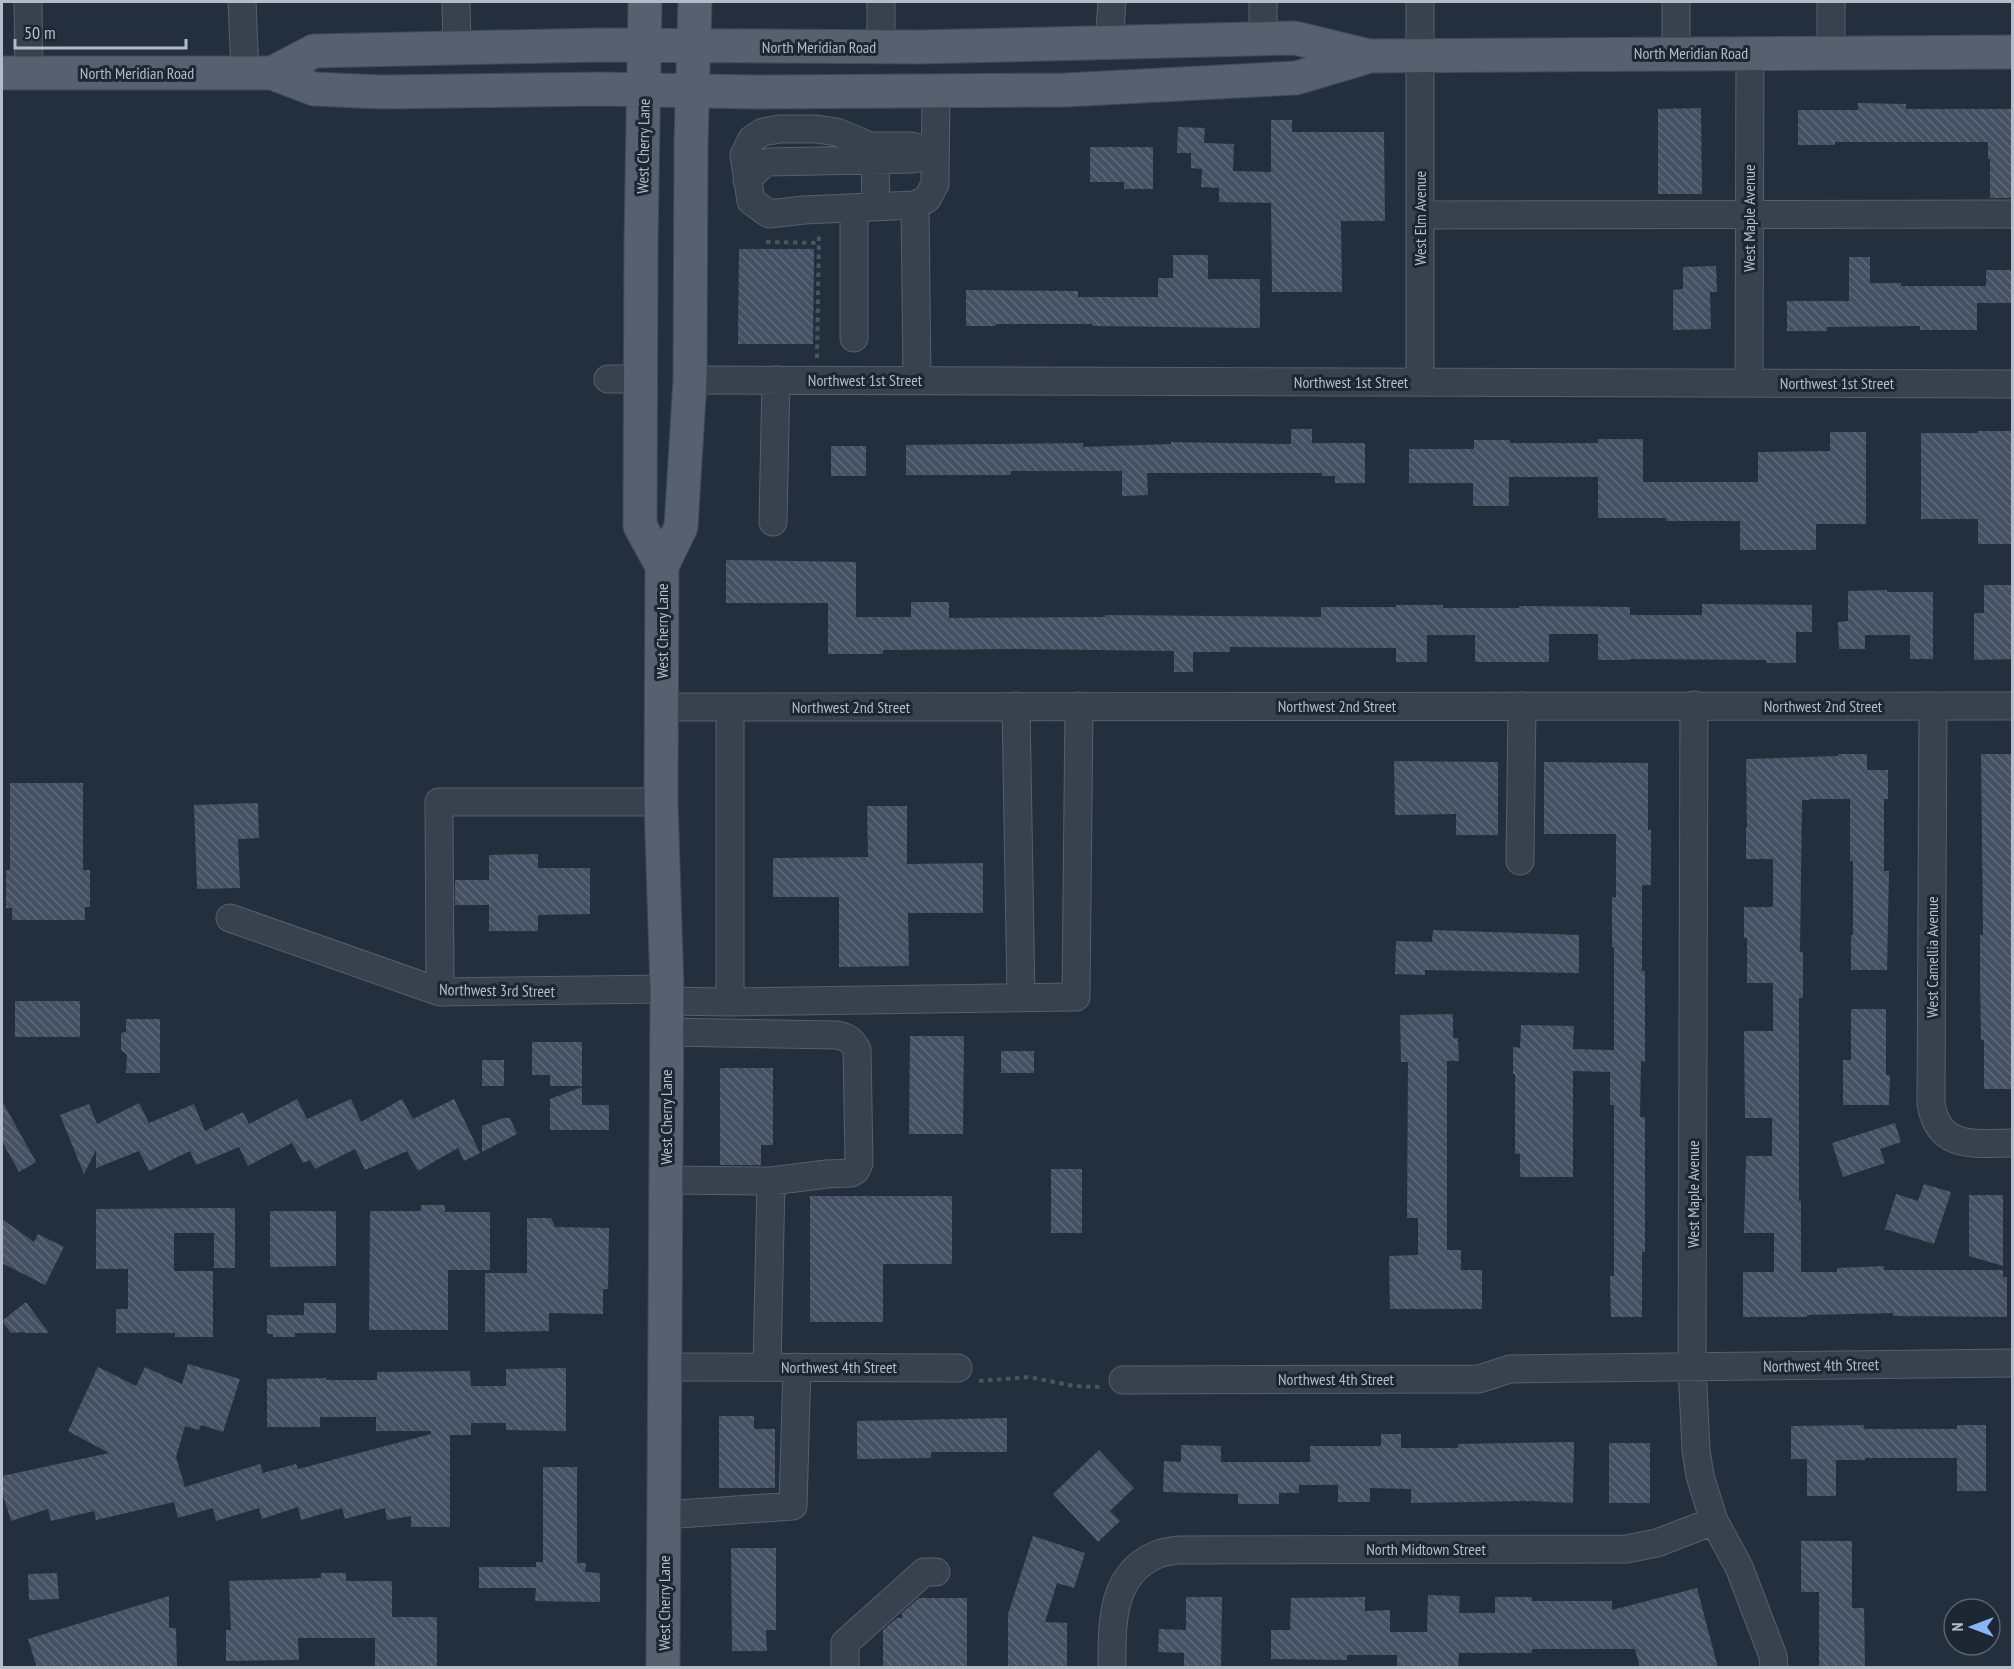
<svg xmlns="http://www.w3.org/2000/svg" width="2014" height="1669" font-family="'PT Sans Narrow',sans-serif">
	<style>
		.building { fill: url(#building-back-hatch) }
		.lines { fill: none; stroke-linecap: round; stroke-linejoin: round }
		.minor-casing { stroke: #565f6c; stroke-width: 29 }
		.major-casing { stroke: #414a57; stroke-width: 35 }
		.path { stroke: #44595c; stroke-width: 4; stroke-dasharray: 4.5 4.5; stroke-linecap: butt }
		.minor { stroke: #38414e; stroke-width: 27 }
		.major { stroke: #56606e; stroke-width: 33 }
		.labels { text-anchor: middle; stroke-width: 6; stroke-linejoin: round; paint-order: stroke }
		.street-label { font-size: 16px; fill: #b4bcc9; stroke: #1d2633 }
	</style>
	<defs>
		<pattern id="building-back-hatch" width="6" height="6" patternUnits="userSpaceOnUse" patternTransform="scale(1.5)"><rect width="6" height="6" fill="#455162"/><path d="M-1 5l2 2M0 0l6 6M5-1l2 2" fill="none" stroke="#5d6877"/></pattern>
	</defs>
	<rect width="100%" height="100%" fill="#242f3e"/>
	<path class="building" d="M1858,103L1906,104V109H2013V198H1990V159H1988V142H1835V145H1798V110H1858Z
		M1701,108L1702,194H1658V109Z
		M1271,120H1292V132H1384L1385,221H1341L1342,292H1272L1271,203L1219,202V188L1201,187L1202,169L1191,168V153H1177L1178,127L1205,128L1204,143L1234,144L1233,171L1271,172Z
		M1090,147H1153V189H1124V182H1090Z
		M739,249H814L813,344H738Z
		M1173,255H1208V279H1260V328L1092,326V324H996V326H966V290L1078,291V297H1158V278H1173Z
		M1849,257H1870V283H1901V286H1986V270H2013V303H1977V330H1920V326L1827,327V331H1787V301H1849Z
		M1716,266L1717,292H1710L1711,329L1673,330V290L1683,289V267Z
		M1291,429H1312V443H1365V483H1335V476H1322V473H1147L1148,495L1122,496V471H1011V475H906V445L1083,443V447L1171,444V442L1291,444Z
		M1978,431H2013V544H1978V519H1921V433H1978Z
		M1830,432H1866V524H1816V550H1740V521H1666V518H1598V477H1509V506H1473V483H1409V449H1474V440H1510V443H1598V439H1643V482H1758V452L1830,451Z
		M831,446H866V476H831Z
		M726,560L856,562V617H911V602H949V618L1105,617V615L1321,617V607H1396V605H1443V608H1519V606L1630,607V615H1702V604L1812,605V632H1796V663H1766V660L1630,659V660H1598V634H1549V662H1475V635H1427V662H1396V648L1230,647V652H1193V672H1174V651L1019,649L883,650V654H828V603H726Z
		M1984,585H2013V659L1974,660V613H1984Z
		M1887,590V592H1933V659H1910V635H1865V649H1839L1838,622L1848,621V591Z
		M1838,754H1867V770H1888V799H1884V871H1889L1887,970H1851V935H1853V861H1850V799H1809V800H1802L1800,952H1803V998H1799V1201H1801V1272H1837V1268L1884,1266V1270H2003V1277H2007V1317L1893,1316V1313L1807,1315V1317H1743V1272H1774V1233H1744L1746,1156H1772V1118H1745L1744,1031H1773V983H1747V938H1744V907H1773V859H1746V827H1747L1746,759L1838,756Z
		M1981,754H2013V1089H1984V1040H1981L1980,976V935H1983Z
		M1394,761L1498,762V835H1456V814L1395,815Z
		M1544,762L1648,763V830H1651V885H1642V971H1645V1062L1641,1061L1640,1117H1645V1252H1642V1317H1611L1610,1276H1614V1105H1610V1072L1573,1071V1177H1520V1154H1515V1074H1513V1047L1520,1048L1521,1025L1574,1026L1573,1049L1614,1050V947H1612V897H1616V834H1544Z
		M10,783H83V870H90V907H85V920H12V908H6V871L10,869Z
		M258,803L259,838L238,839L240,888L197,889L194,805Z
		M867,806H907V864L983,863V913H908L909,966L839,967V897H773V858L868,857Z
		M538,854V868H590V914L538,915V931H489V905H455V880H489V855Z
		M1433,930L1579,935V973L1425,970V975L1395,974L1396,941L1432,942Z
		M15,1001H80V1037H15Z
		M1851,1009H1886V1075H1890L1889,1105H1843V1060H1851Z
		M1453,1014V1038H1458L1459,1061H1447V1250H1461V1270H1482V1309H1390L1389,1256L1418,1255V1218H1407L1408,1062H1401L1400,1015Z
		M126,1019H160V1073H126L127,1055L121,1050V1033L126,1032Z
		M910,1036H964L963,1134H909Z
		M532,1042H582V1086H550V1075H532Z
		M1001,1051H1034V1073H1001Z
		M482,1060H504V1086H482Z
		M720,1068H773V1145H761V1165H720Z
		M582,1087V1105H609V1130H550V1099Z
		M297,1099L307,1119L351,1099L361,1122L402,1099L413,1119L454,1099L480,1153L464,1161L458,1148L418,1171L407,1151L365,1170L355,1149L315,1169L310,1160L303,1163L292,1143L248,1166L239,1147L196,1165L190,1151L149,1171L139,1151L96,1168V1150L84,1174L60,1115L89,1104L97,1124L139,1103L149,1123L194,1104L205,1131L243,1112L249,1124Z
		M2,1101L36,1162L19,1172L2,1141Z
		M503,1118H510L517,1134L482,1152V1126Z
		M1895,1123L1901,1142L1880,1149L1885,1163L1843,1177L1832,1143Z
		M1051,1169H1082V1233H1051Z
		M1924,1184L1951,1192L1934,1244L1885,1229L1896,1194L1918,1201Z
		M1969,1195H2003V1266L1969,1256Z
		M810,1196H952V1264H883V1322H810Z
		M421,1205H445V1212H490V1270H448V1330H369L370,1211H421Z
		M214,1208H235V1268H214V1233H174V1271H213V1337H175V1333H116V1309H128V1269H96V1209Z
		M270,1211H336V1266L270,1267Z
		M527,1218H551L555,1227L609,1228L608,1289H603V1314L549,1313V1331L485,1332V1273H527Z
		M2,1219L34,1242L38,1234L64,1247L45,1285L2,1263Z
		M26,1302L49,1333H25L24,1332L11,1333L2,1321Z
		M304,1303H336V1333H295V1337H273V1334H267V1315H304Z
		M188,1364L240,1379L223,1432L201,1425L199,1430L185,1426L176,1457L185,1487L260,1464L263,1473L296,1464L298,1469L431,1434V1431H376V1417H320V1427H267V1379L326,1378V1380H377V1372L470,1371L471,1386H506V1369L566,1368V1431L506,1430V1423H471V1435H450V1527H411V1516L387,1520L385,1508L345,1519L342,1508L301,1520L298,1507L262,1519L259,1508L216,1521L213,1508L178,1518L174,1502L96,1520L94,1511L51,1521L48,1509L11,1521L2,1492V1476L109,1453L68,1431L98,1367L136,1386L145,1367L182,1384Z
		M719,1416H754V1429H775V1488H719Z
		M1007,1418V1452H931V1458L857,1459V1421Z
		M1864,1425V1429H1957V1425H1986V1491H1957V1458H1865V1460H1836V1496H1807V1459H1791V1426Z
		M1381,1434H1401V1448H1458V1444L1574,1442L1573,1503L1532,1501L1411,1503V1489L1370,1488V1502H1338V1485H1299V1493H1279V1504H1238V1494L1163,1492L1164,1461L1181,1462V1445L1221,1446V1462H1310V1446H1381Z
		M1609,1443H1650V1503H1609Z
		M1099,1450L1134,1488L1110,1511L1120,1521L1098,1542L1053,1494Z
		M543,1467H577V1563H586L585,1572L600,1573V1602L535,1601L536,1588H479V1567H536V1562H543Z
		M1033,1536L1085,1553L1074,1588L1057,1583L1045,1622L1067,1623V1668H1008V1614Z
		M1801,1541H1852V1608H1864L1865,1667H1819V1592H1801Z
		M731,1548H776V1630H766L767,1651H732Z
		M57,1573L59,1599L29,1600L28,1574Z
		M321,1573H346V1581H392V1617H437V1668H375V1638H298L299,1660L226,1661V1630H231L229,1581L321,1578Z
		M1697,1588L1718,1668H1640L1635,1649H1532V1653H1459L1458,1668H1397V1655H1347V1660L1271,1659V1630H1290L1291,1598L1365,1597V1611L1390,1610V1632H1427L1428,1595L1460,1596L1459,1613H1495V1597H1532V1601H1612V1610Z
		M169,1596V1628H176L177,1668H37L28,1639Z
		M1186,1597H1222L1221,1668H1184V1653L1158,1652L1159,1629L1186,1630V1623H1188L1186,1622Z
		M919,1598H967V1668H883V1630L897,1618H902V1613Z"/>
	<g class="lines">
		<defs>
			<path id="minor" d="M28,2L29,73
				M242,2L245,73
				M456,2L457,48
				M881,2V47
				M1420,2V382
				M1676,2V53
				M1263,38V2
				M1109,43L1112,2
				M1831,53V2
				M875,160L876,207
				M747,180L763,164L769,162L913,159L935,153L912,146H870L837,132L816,129H779L763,132L752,139L744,155L751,201L769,214L804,210L915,205L917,380
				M915,205L927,199L935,184L936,92
				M1420,215L2012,214
				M854,338V208
				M608,379H641
				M690,380L2012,384
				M1749,383L1750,53
				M773,522L776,380
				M1694,705L1692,1367L1696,1450L1700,1476L1714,1521L1739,1567L1773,1656L1774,1668
				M1016,706L1021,998
				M1933,706L1931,1104C1939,1151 1976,1143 2012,1143
				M662,707L2012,706
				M1520,861L1522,706
				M230,918L440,992L667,989
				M440,992L439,802H661
				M667,1001L730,1002V707
				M730,1002L1076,997L1079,706
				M667,1032L837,1035C847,1037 852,1040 857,1050L859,1163L856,1170L851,1173L827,1174L771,1181
				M666,1180L771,1181L767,1367
				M665,1367L958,1368
				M1123,1380L1479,1379L1510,1369L2012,1363
				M664,1515L793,1506L797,1367
				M845,1668V1643L924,1572H936
				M1112,1668C1112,1625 1110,1575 1156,1555C1163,1552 1171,1551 1178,1550L1626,1549L1657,1543L1714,1521"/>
			<path id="major" d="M645,2L641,242L640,526L662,566
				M2,73H272L314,89L382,92L600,89L756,92L1065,90L1296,78L1367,57
				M272,73L314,51L597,45L919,47L1295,38L1369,56L2012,52
				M663,1668L667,989L661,802L662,566L681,527L690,380L691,143L695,2"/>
		</defs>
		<use href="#minor" class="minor-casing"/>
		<use href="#major" class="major-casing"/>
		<path class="path" d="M766,242L818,243
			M817,358L819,235
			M979,1381L1029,1377L1074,1386L1100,1387"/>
		<use href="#minor" class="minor"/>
		<use href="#major" class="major"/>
	</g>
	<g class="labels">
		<g class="street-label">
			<text x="819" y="53">North Meridian Road</text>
			<text x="1691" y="59">North Meridian Road</text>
			<text x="137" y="79">North Meridian Road</text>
			<text transform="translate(643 146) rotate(-89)" y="6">West Cherry Lane</text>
			<text transform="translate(1420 218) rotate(-90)" y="6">West Elm Avenue</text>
			<text transform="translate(1749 218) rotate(-90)" y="6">West Maple Avenue</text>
			<text x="865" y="386">Northwest 1st Street</text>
			<text x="1351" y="388">Northwest 1st Street</text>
			<text x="1837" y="389">Northwest 1st Street</text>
			<text transform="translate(662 631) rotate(-90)" y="6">West Cherry Lane</text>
			<text x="1337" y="712">Northwest 2nd Street</text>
			<text x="1823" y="712">Northwest 2nd Street</text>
			<text x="851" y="713">Northwest 2nd Street</text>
			<text transform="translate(1932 957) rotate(-90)" y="6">West Camellia Avenue</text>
			<text transform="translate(497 990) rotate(1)" y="6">Northwest 3rd Street</text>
			<text transform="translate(666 1117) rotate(-90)" y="6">West Cherry Lane</text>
			<text transform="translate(1693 1194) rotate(-90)" y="6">West Maple Avenue</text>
			<text transform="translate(1821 1365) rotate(-1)" y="6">Northwest 4th Street</text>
			<text x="839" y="1373">Northwest 4th Street</text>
			<text x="1336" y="1385">Northwest 4th Street</text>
			<text x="1426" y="1555">North Midtown Street</text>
			<text transform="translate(664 1603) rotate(-90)" y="6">West Cherry Lane</text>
		</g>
	</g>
	<rect width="2014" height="1669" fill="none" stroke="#b4bcc9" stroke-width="6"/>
	<g transform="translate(1972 1627) rotate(270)"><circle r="28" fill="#1d2633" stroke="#59626f" stroke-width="1.5"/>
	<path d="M0-4.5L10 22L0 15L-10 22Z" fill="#8ab4f8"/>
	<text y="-9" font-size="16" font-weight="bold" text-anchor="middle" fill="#b4bcc9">N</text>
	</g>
	<path d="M15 39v9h171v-9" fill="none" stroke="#b4bcc9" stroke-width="3"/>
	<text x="24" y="39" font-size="18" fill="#b4bcc9" stroke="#1d2633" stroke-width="4.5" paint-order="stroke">50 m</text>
</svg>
